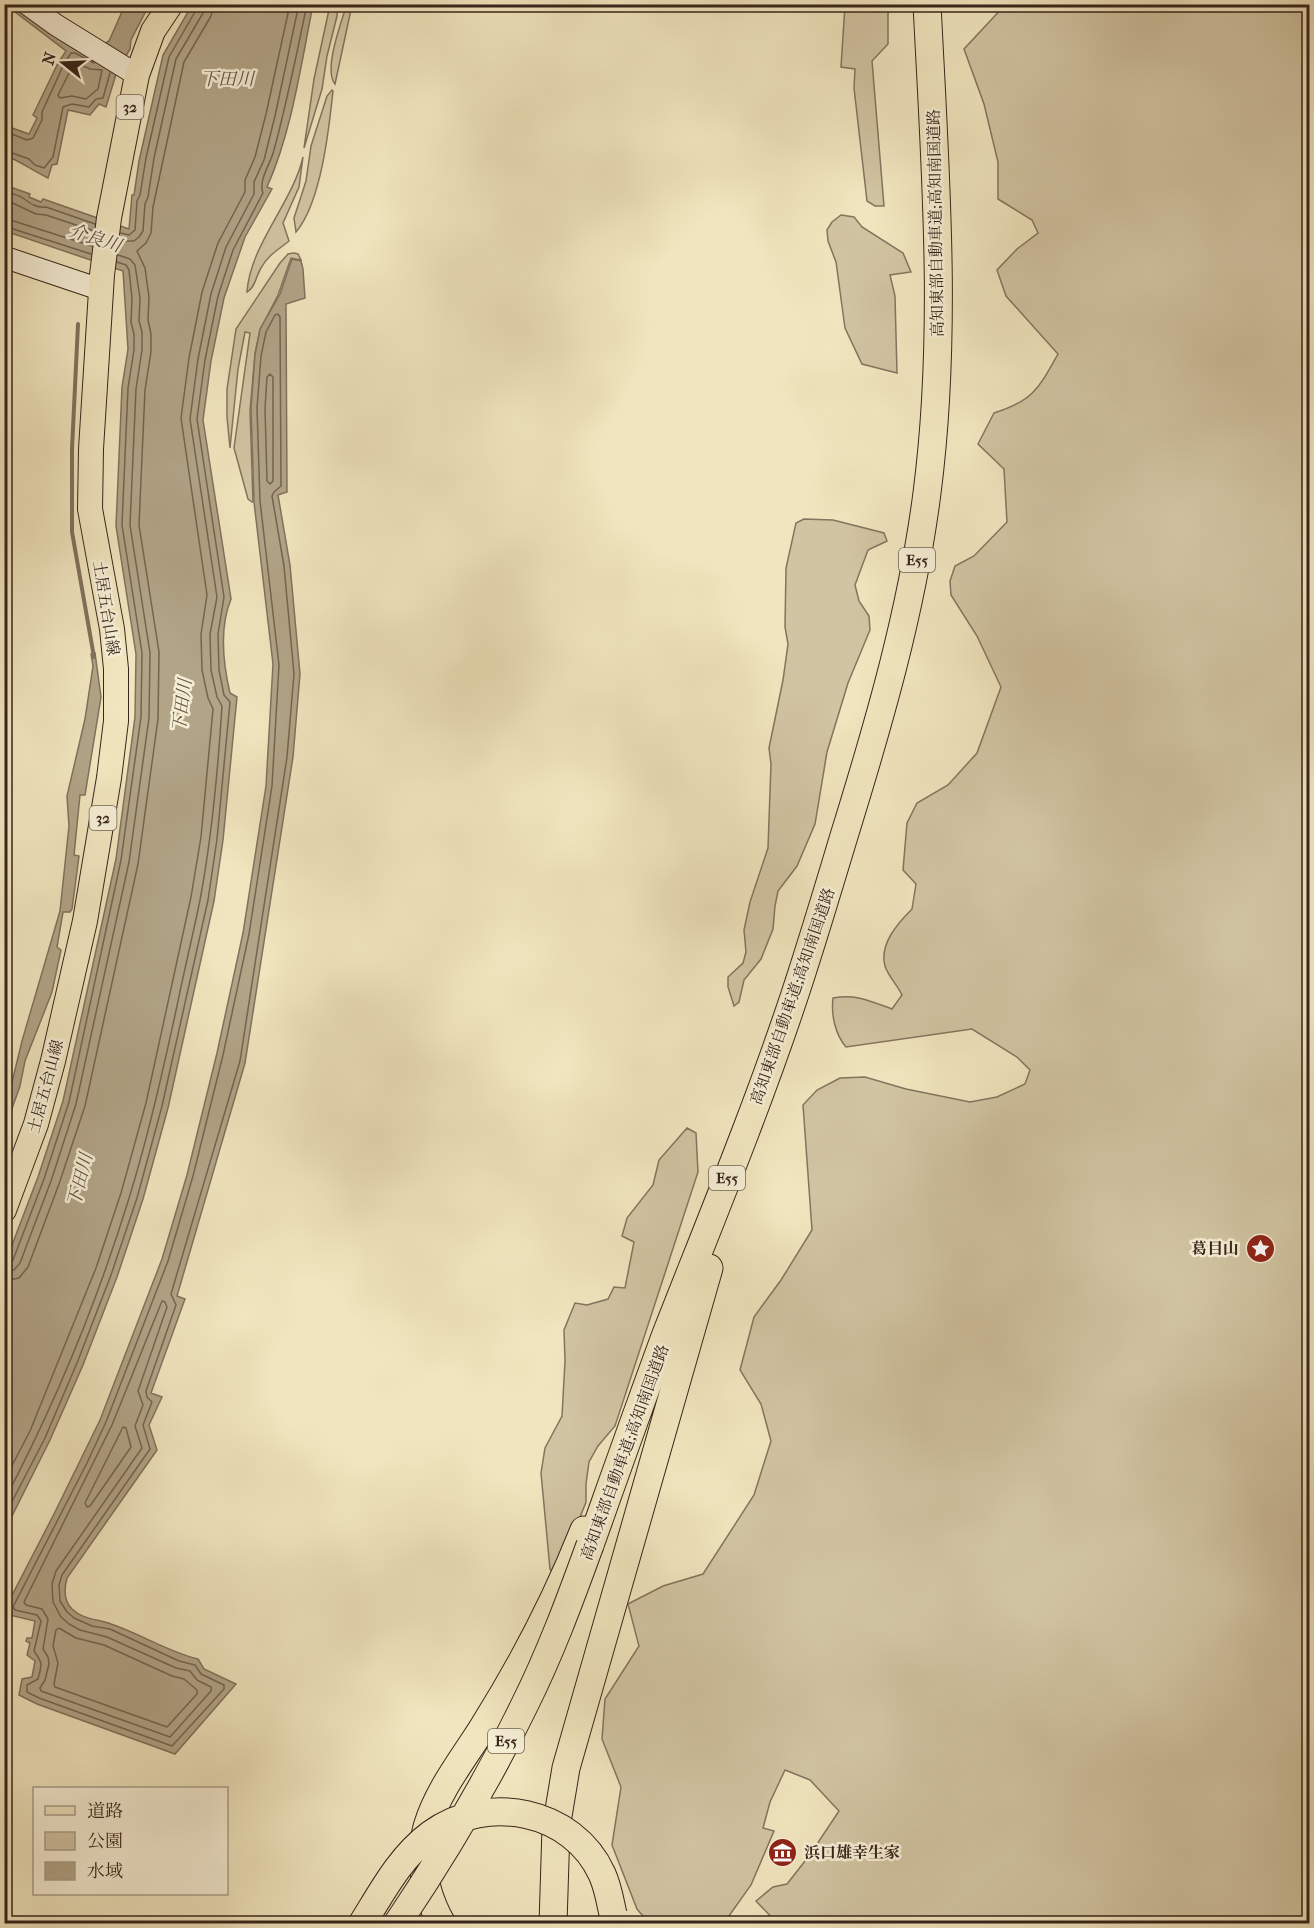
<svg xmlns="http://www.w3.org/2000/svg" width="1314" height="1928" font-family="'IM FELL French Canon','Noto Serif JP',serif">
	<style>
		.green { fill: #d1c4a2; stroke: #84745e; stroke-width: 1.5 }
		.water { fill: #b1a487; stroke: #81715c; stroke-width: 1.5 }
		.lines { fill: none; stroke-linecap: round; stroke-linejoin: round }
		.shore { stroke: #746451; stroke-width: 1.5 }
		.stream { stroke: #81715c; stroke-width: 4 }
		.secondary-casing { stroke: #38251b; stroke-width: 23 }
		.primary-casing { stroke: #38251b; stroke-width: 26 }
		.highway-casing { stroke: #38251b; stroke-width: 29 }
		.secondary { stroke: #f5eed5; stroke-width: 21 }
		.primary { stroke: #f0e5be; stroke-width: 24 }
		.highway { stroke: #f0e5be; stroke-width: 27 }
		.highway-bridge-casing { stroke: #38251b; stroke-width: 29; stroke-linecap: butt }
		.highway-bridge { stroke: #f0e5be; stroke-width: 27 }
		.labels { text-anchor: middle; stroke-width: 5; stroke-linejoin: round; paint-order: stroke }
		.shield { fill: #f5eed5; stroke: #716153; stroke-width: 1.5 }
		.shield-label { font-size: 15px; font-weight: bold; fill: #38251b }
		.street-label { font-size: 16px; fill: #38251b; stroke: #f5eed5 }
		.poi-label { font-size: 16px; font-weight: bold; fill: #38251b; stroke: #f5eed5; text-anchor: end }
		.water-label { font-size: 18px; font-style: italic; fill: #625141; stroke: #f5eed5 }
	</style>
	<rect width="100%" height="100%" fill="#f0e5be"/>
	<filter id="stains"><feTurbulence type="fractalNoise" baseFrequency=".00333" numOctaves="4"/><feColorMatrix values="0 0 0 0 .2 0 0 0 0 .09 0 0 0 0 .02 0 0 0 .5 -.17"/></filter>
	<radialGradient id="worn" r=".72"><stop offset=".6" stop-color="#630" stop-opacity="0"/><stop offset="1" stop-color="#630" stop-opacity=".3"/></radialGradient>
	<path class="green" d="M330,5H338L337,16L327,56L322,89L304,148L314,79Z
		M343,5H352L335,84C324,71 339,29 344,13Z
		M845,5H888V44L872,61L884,206H875L867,201L854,88L855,69L841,67Z
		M1005,5H1309V1923H777L756,1901L773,1887L787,1884L809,1856L839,1811L810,1780L785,1770L770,1802L763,1828L774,1831L751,1885L724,1923H649L637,1909L612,1845L621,1787L602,1739L605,1699L639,1646L628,1604L663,1586L703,1574L754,1495L771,1441L761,1404L740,1370L754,1317L781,1280L812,1230L803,1105L817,1090L840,1078L865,1077L906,1089L970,1102L997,1097L1025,1084L1030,1070L1017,1057L972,1029L846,1047C835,1034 831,1015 833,998C857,994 870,1001 892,1009L902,995C898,986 888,976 885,966C879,944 898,923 912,909L916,884L903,870L907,823L917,803L948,785L977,753L1001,687L977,636L951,595L950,581L955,566L974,556L1007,522L1004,469L978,444L994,413C1033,401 1039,388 1058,354L1006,296L997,270L1017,249L1038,233L1032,220L998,199V162L984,104L964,49Z
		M332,90L333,91C329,129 321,203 296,232L294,218L306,181L311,146L327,96Z
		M303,157L299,187L283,223L289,241C278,250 268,255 261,268C256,276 255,288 247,292C250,245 293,202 303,157Z
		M841,215L854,217L862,227L903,253L911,272L890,275L895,296L897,373L862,364L845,328L836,262L828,241L827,230L832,222Z
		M294,253L298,254L301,260L291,258L278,295L260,330L255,353L250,411L253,502H252L248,499L234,448L250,333L245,332L238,369L230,448L227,417V389L236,329L280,263L288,254Z
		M804,519L833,520L884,533L887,541L868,550L855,585L859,601L869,616L870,630L848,683L827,752L815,824L797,866L778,891L775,906L773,929L761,959L744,980L739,1002L734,1006L728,987V977L743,963L746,952L744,930L750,902L768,848L771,764L769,748L783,680L788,644L785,627L786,568L796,523Z
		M687,1128L696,1133L698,1172L615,1426L598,1446L589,1462L586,1484V1502L556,1578L550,1569L541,1473L545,1448L562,1416L565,1361L564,1330L575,1303L587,1305L608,1299L614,1287L625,1288L634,1242L622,1236L627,1218L653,1185L659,1160Z"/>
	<path class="water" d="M6,5H16L58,36L102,45L109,41L125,5H149L131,40L130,49L117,71L106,107L99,104L90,115L68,110L57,164L52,165L48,178C32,170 21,162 5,155L4,125L29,134L37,118L33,115L58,63L66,51Z
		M192,5H313C301,64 292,131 267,187L272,189L245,237L224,298L211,361L203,420L231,599C219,628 223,663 230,693L237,697L223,840L214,901L168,1108L143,1199L117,1277L83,1365L50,1440L5,1530L4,1266L38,1177L63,1101L116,859L135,717L136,654L116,526L122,387L128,349L123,271L5,231V185L30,194L29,197L41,202L43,199L129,229L132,195H134L139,161L163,55Z
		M292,259L301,261L303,269L305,298L286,304L287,492L278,495L290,565L300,674L293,757L245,1063L177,1296L185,1299L151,1393L162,1397L149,1425L157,1450L67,1578C64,1589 64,1601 72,1609C83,1620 98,1619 111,1624C141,1634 168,1652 198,1659L204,1669L236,1684L175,1754L37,1704L19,1695L22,1679L32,1677L35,1661L27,1655L30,1643L26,1641L27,1638H32L35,1621L5,1614V1609L54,1514L100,1420L162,1259L187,1175L217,1053L243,933L266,786L273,664L254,502L251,408L255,355L260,329L280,294Z
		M95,653L101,697L85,795H80L74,855L79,856L72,909L70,912H63L57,947L61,950L52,992L25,1061L20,1086L5,1128V1111L22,1041L60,911L69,826L67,796L85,719L93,666L91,654Z"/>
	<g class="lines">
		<path class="shore" d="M74,63H77L90,69L102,70L98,89L86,99L72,96L60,98L58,95Z
			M4,131L27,140L33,138L42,120V112L63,66L71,53H75L94,63
			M4,150L29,159L35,165L44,168L53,157L63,107L72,104L89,107L96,99L103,98L110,73
			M4,191C10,193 19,195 23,198C31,204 36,208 46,207L95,224
			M4,199L36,214L46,215L94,231
			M4,218L92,246
			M4,226L91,254
			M121,233L129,235L135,230L137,201L140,195L146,158L169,57L196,10L197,4
			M120,241H134L139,237L143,231L145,204L148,197L154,158L176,59L203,13L204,4
			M278,314L280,317L281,486L274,492L272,496L284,566L294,674L287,757L240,1061L171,1294L176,1305L146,1391L147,1397L152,1402L143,1425L150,1449L62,1575L59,1585L60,1601L67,1612L74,1618L92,1626L110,1629L179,1661L195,1665L201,1674L224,1685V1689L172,1746L39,1698L27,1692V1685L38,1679C42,1663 43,1664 34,1651L41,1621L37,1615L15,1610L13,1607L87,1463L106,1422L168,1261L193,1176L223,1055L249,934L272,786L279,665L260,501L257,408L261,356L266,332L275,315Z
			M270,374L273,377V481L270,484L267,481L265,408L267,377Z
			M4,1265L9,1264L13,1260L44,1179L69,1102L121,860L141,717L142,653L122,525L128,388L134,350V334L131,322L132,298L129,270L126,265L117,262
			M4,1272L14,1270L20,1263L51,1181L76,1104L129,862L149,718L150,653L130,525L136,389L142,350V332L139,321L140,298L135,265L130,259L118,255
			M4,1281L19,1278L28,1267L59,1184L85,1106L138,864L158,719L159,652L139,525L145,390L151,352V334L148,320L149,297L145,268L137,251L146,243L151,233L153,207L184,62L211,16L214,4
			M162,1301L165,1302L167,1307L138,1391L143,1405L135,1426L142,1448L56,1571L52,1584L53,1602L61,1617L69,1624L80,1630L107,1637L176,1668L190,1671L197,1680L211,1687V1691L170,1737L41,1691L40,1688L45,1680L49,1664L48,1657L43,1649L48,1619L42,1609L26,1605L24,1602L112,1425Z
			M123,1427L126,1428L131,1447L90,1506L87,1507L85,1503Z
			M4,1481L30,1431L96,1268L121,1193L146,1103L191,897L201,837L213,709L208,698L202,670L201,634L207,595L181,418L189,358L202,292L218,243L245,192V180L255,157L266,114L290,4
			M4,1501C55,1404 98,1300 130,1195C149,1133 163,1070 177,1006C184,971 193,935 200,900C212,836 218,770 222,706L217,697L211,670L210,634L217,597L190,419L198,359L211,294L226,247L254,194V182L264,160L275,116L299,4
			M4,1517L45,1438L77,1363L111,1275L137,1198L162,1106L208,900L217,839L230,702L224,695L219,670L218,634L224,597L197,419L205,360L218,296L233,250L263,193C258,180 271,163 274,150C287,102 297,53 307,4
			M59,1628L76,1638L104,1645L172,1676L184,1679L197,1690V1694L167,1727L55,1687L54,1684L58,1663L53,1646L56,1630Z"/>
		<path class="stream" d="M78,324L72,449V532L94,657"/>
		<defs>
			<path id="secondary" d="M27,4L56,25L137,75
				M4,257L102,290"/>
			<path id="primary" d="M4,1210L36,1124L53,1061L85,921L109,778L116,721V669L112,629L90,509L91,449L102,275L109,218L137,75L153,31L171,4"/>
			<path id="highway" d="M590,1545C615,1475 640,1404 666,1334C710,1222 756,1111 794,997C812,943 828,889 844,836C879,723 912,610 927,493C948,331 935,167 927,4
				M442,1924C425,1894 418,1861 427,1827C438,1789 465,1757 485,1724C522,1665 558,1595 584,1530
				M553,1924L556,1828L566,1768L709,1268"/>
		</defs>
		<use href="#secondary" class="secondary-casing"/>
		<use href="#primary" class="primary-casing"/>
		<use href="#highway" class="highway-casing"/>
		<use href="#secondary" class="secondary"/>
		<use href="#primary" class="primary"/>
		<use href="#highway" class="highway"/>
		<defs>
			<path id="highway-bridge" d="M362,1924C382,1892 400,1857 431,1834C487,1793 573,1810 602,1874C608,1887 610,1901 613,1914
				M397,1924C444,1854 487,1782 524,1706C550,1654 570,1600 590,1545"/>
		</defs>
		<use href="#highway-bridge" class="highway-bridge-casing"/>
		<use href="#highway-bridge" class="highway-bridge"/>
	</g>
	<defs>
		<symbol id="sight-disc" viewBox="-11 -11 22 22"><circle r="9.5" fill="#8f2418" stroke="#f5eed5"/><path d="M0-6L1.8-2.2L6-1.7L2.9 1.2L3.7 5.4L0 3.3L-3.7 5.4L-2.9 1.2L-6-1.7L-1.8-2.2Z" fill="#fff"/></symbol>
		<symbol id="museum-disc" viewBox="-11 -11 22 22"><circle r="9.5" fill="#8f2418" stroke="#f5eed5"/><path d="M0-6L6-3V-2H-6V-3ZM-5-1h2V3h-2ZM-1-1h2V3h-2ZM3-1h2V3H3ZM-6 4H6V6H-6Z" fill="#fff"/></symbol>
	</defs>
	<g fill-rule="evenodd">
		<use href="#sight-disc" x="1244" y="1232" width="33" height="33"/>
		<use href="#museum-disc" x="766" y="1836" width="33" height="33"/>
	</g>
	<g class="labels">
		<g class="shield">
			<rect x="116.5" y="95" width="27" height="24" rx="4.5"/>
			<rect x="899" y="548" width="36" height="24" rx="4.5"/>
			<rect x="89.5" y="806" width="27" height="24" rx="4.5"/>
			<rect x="709" y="1166" width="36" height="24" rx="4.5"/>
			<rect x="488" y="1729" width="36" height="24" rx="4.5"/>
		</g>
		<g class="shield-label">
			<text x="130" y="112">32</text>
			<text x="917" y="565">E55</text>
			<text x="103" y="823">32</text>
			<text x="727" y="1183">E55</text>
			<text x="506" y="1746">E55</text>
		</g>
		<g class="street-label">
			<text transform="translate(935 223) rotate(-91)" y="6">高知東部自動車道;高知南国道路</text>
			<text transform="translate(107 608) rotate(81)" y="6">土居五台山線</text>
			<text transform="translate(792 996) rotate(-71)" y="6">高知東部自動車道;高知南国道路</text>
			<text transform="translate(45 1086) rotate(-75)" y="6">土居五台山線</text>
			<text transform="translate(624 1452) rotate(-70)" y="6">高知東部自動車道;高知南国道路</text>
		</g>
		<g class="poi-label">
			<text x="1239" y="1254">葛目山</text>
			<text x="804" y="1858" text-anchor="start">浜口雄幸生家</text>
		</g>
		<g class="water-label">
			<text x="227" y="85">下田川</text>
			<text transform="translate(95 238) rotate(18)" y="6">介良川</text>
			<text transform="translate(182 706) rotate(-83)" y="6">下田川</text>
			<text transform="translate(80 1180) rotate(-76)" y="6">下田川</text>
		</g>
	</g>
	<rect width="1314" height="1928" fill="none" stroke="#f0e5be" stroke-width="24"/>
	<rect x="6" y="6" width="1302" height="1916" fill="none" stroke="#38251b" stroke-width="3"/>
	<rect x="12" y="12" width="1290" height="1904" fill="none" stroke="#38251b" stroke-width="1.5"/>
	<rect x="33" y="1787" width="195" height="108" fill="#f5eed5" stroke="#a99e8b" stroke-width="1.5"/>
	<rect x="45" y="1806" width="30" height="9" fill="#f0e5be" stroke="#a99e8b" stroke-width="1.5"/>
	<text x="87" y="1817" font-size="18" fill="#38251b">道路</text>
	<rect x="45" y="1832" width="30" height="18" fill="#d1c4a2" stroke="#a99e8b" stroke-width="1.5"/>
	<text x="87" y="1847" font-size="18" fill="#38251b">公園</text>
	<rect x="45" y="1862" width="30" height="18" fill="#b1a487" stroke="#a99e8b" stroke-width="1.5"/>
	<text x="87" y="1877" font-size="18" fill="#38251b">水域</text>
	<g transform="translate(63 63) rotate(288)" stroke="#f5eed5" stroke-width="4.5" paint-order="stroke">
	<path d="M0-4.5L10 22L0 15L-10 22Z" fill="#38251b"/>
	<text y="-9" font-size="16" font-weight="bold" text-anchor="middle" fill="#38251b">N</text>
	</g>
	<rect width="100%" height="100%" filter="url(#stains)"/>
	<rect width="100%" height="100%" fill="url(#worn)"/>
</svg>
